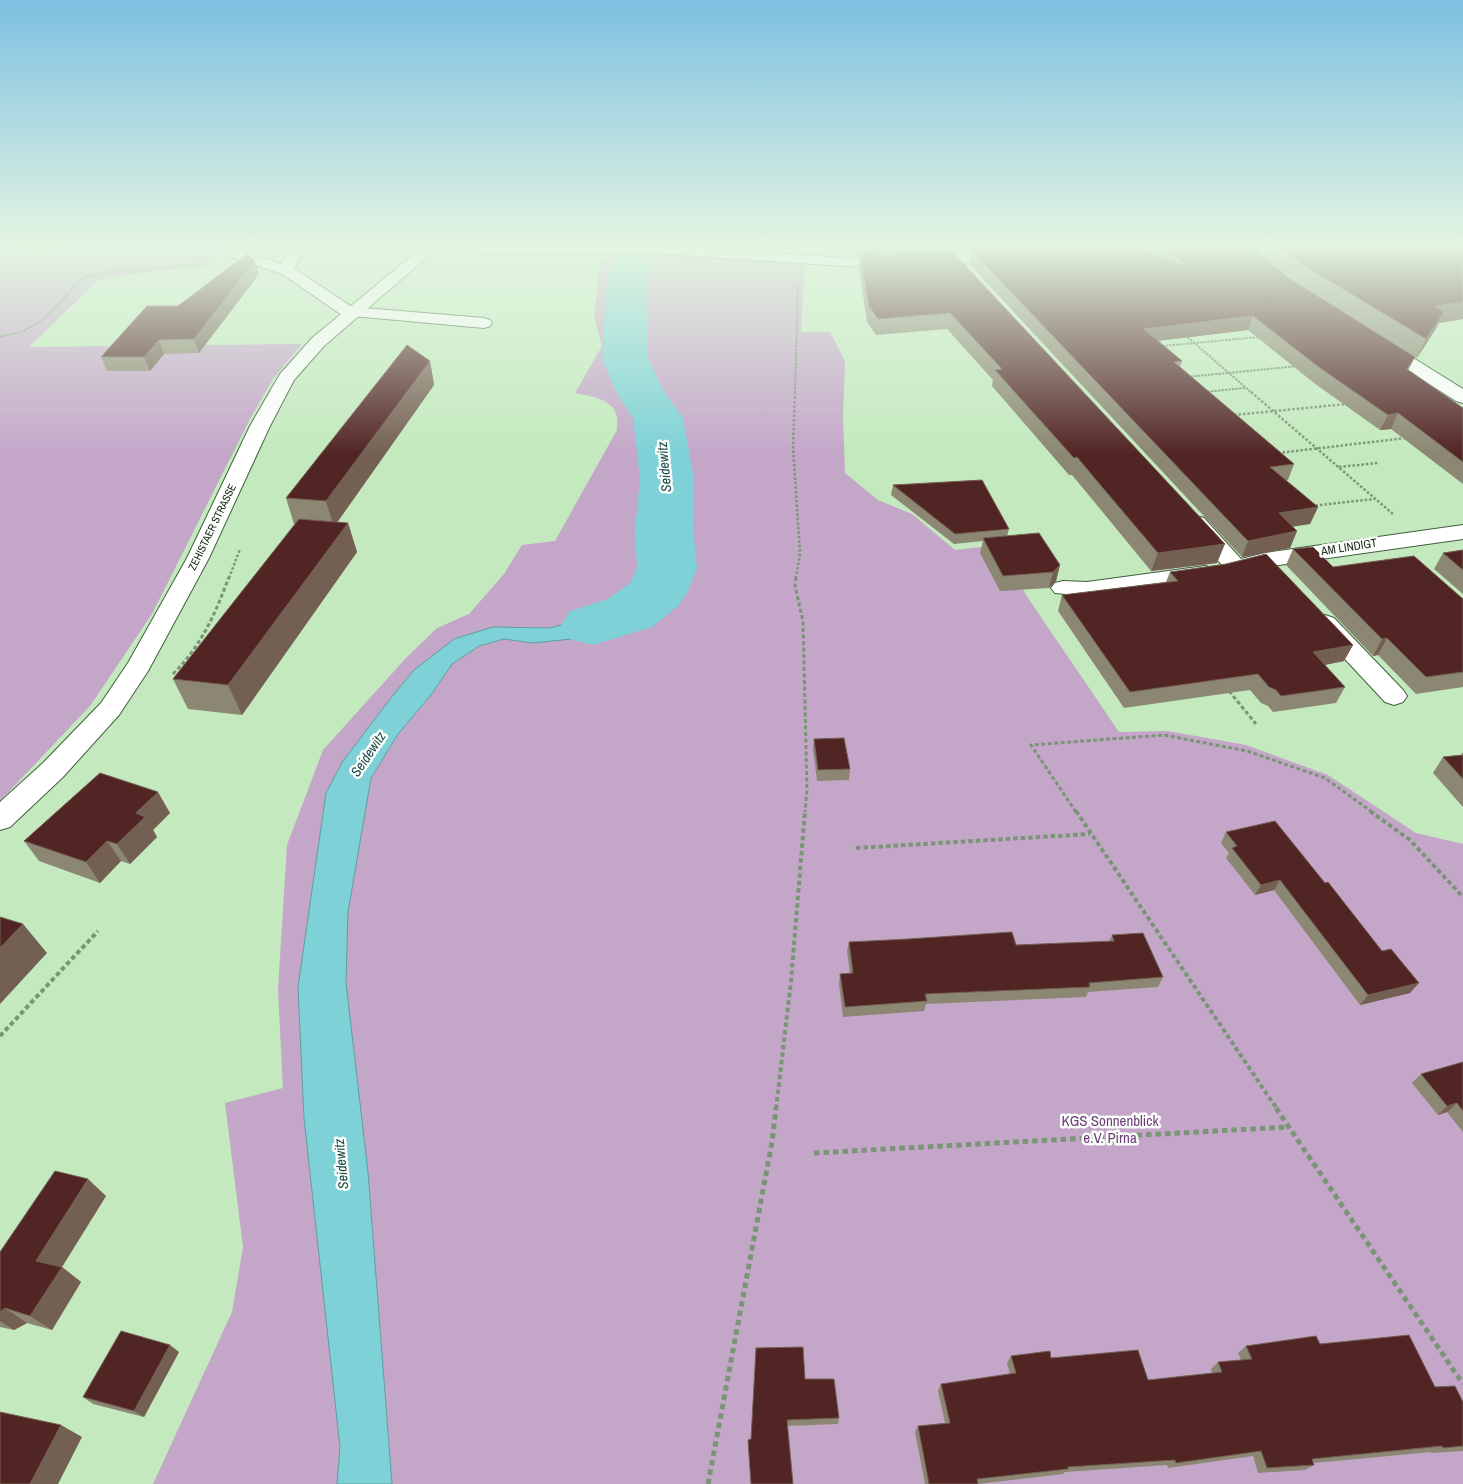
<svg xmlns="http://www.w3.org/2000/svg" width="1463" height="1484" font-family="'Archivo Narrow',sans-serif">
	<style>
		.green { fill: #c4a6c9 }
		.water { fill: #7ed1d7; stroke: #5f9d9d }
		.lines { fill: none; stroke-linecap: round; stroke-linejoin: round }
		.river { fill: #7ed1d7; fill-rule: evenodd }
		.minor-casing { stroke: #3f5f3b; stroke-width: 2 }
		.major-casing { stroke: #3f5f3b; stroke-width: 2 }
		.path-far4 { stroke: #7a9576; stroke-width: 2; stroke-dasharray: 2.5 1; stroke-linecap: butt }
		.path-far3 { stroke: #7a9576; stroke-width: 2.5; stroke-dasharray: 2.5 2; stroke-linecap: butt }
		.path-far2 { stroke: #7a9576; stroke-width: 3; stroke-dasharray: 4 2.5; stroke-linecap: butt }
		.path-far1 { stroke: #7a9576; stroke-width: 4; stroke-dasharray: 4.5 3; stroke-linecap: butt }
		.path { stroke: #7a9576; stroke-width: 5; stroke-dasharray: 5.5 4; stroke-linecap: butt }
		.minor { fill: #fff; fill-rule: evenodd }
		.major { fill: #fff; fill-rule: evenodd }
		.wall { fill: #8b8772 }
		.shaded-wall { fill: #746053 }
		.building { fill: #522525; stroke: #746053 }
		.labels { text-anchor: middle; stroke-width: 5; stroke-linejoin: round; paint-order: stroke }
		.far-street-label { font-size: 11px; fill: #182516; stroke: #fbfffb }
		.street-label { font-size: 12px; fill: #182516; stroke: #fbfffb }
		.water-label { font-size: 14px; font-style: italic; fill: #20474a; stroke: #fbfffb }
		.near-park-label { font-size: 15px; fill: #6f3c78; stroke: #fbfffb }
	</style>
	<rect width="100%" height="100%" fill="#c4e9be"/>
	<path class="green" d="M0,246H15L26,251L40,252L63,246H221L223,253L205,267L155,271L98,280L29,347L302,344L273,379L249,421L152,614L90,706L0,801Z
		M616,250L623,251L612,324L616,352L628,389L646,421L653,461L652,491L655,569L649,589L622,610L579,621L549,628L493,627L414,670L343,761L326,793L298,987L304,1118L340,1447L337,1484H153L232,1312L243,1247L225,1103L283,1088L278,990L287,845L323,750L406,658L437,628L469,614L504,574L522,545L555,541L617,430C617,425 618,418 616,414C611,398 589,396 575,393L602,346L594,317L600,258H610Z
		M635,251L805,261L801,332H830L845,361L843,418L845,473L878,500L912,514L955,550L997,545L1028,598L1119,732L1168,731L1246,745L1328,775L1416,833L1463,844V1484H392L368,1172L346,983L348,912L371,778L398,734L431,695L452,664L479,646L504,639L533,643L638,621L667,568L664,530L667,479L659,418L640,392L625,358L626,287Z"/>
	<path class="water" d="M623,251H635L626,287L625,358L640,392L658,418L667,479L664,530L667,568L673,570L666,598L638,621L571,639L533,643L504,639L479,646L452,664L431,695L398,734L371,778L348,912L346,983L368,1172L392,1484H337L340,1447L304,1118L298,987L326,793L343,761L390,699L414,670L454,639L493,627L549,628L579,621L622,610L649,589L655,569L652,491L653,461L646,421L628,389L616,352L612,324Z"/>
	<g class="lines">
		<path class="river" d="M617,246H655L646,287L648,358L663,390L683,418L694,479L693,530L697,568L687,593L678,606L652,627L593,645L570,639L561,625L570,611L608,599L630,583L637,568L635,530L640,479L633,418L616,392L602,358L606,287Z"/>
		<defs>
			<path id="minor" d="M222,246H236L237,249L281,264L294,246H310L298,259L295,269L352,307L484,318L490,320L492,323L490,326L484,328L342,315L282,274L225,255Z
				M442,246H676L843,258L887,259L1008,251L1013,252L1015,255L1013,258L1008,259L887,267L843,266L651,253L480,252L449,250Z
				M1380,340L1386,341L1463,389V403L1456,401L1374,349L1371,345L1374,341Z
				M1196,516L1204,518L1241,559L1265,553L1463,525V539L1265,567L1236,574L1228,572L1185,523L1188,518Z
				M1205,566L1213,568L1217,573L1213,578L1087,596L1055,593L1051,588L1055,583L1063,581L1087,582Z
				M1325,615L1334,618L1403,690L1407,696L1403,702L1394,705L1385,702L1316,628L1313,623L1316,618Z"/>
			<path id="major" d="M424,246H440L324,346L294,380L270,426L209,558L148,671L119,715L63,777L10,827L0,830V802L43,763L101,703L128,663L187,558L250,426L280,374L312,338Z"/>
		</defs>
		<use href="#minor" class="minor-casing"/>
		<use href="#major" class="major-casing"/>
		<path class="path-far4" d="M22,246L43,250L58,246
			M1255,246L1268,259
			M1185,335L1252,393
			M0,337L22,332L44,319L84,277L113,272L206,264
			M1162,346L1260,337
			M1187,377L1298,366
			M1204,392L1245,388
			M795,393L798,284"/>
		<path class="path-far3" d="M795,392L793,447L800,553L796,578
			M1204,392H1207
			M1251,392L1393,514
			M1234,415L1347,404
			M1278,453L1406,438
			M1339,467L1378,463
			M1311,506L1375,499
			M229,578L240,549"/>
		<path class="path-far2" d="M796,577L795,586L803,621L807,790L805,812
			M173,674C202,645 215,614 229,577
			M1229,691L1256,724
			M1076,812L1031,745L1164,735L1247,751L1325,778L1372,812"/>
		<path class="path-far1" d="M1076,811L1277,1109
			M1370,811L1410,840L1463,897
			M856,848L1090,834
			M0,1036L98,931
			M776,1109L791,981L805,811"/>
		<path class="path" d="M1276,1108L1463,1384
			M814,1153L1288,1127
			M708,1484L772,1142L776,1108"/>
		<use href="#minor" class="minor"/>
		<use href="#major" class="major"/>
	</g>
	<path class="wall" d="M855,246H1133L1152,253L1144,246H1251L1289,278L1295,282L1263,255L1266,246H1408L1463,249V319L1439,323L1435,330L1417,358L1326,301L1415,357L1408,370L1463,408V484L1391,429L1380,430L1314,383L1248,330L1158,341L1182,361L1180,367L1294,464L1288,480H1286L1318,507L1310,524L1292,526L1297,531L1290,548L1242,557L969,264L971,251L954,252L1217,563L1151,571L1087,493L1072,475H1069L992,386L993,380L947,329L876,335L867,322L859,268L860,256H857Z
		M259,274L199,353L164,354L150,371H107L101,357L178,306Z
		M430,361L434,385L337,522L348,523L357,552L242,715L188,709L173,679L295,524H294L286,498Z
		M893,485L1009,529L1007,536L1060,565L1056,581L1049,588L1000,591L980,553L983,541L954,544L891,495Z
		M1293,549L1333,567L1463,599V687L1416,694L1378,655L1373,656L1286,565Z
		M1463,550V594L1434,569L1443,553Z
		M1170,572L1353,645L1344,661L1324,665L1345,687L1336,703L1273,712L1268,706L1261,703L1250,690L1124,708L1058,611L1062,595L1166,582Z
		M814,739L850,769L849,780L817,781L813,749Z
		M1463,752V807L1433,773L1443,757L1461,755Z
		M170,813L153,830L157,837L130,864L121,861L100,883L39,861L24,841Z
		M1226,832L1410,993L1360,1005L1274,890L1255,895L1226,858L1229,853L1221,843Z
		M1112,935L1163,977L1158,987L1088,992L1086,997L926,1004L924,1011L843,1017L839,984L840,974H850L847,951L849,942L1016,945L1109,942Z
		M1463,1062V1132L1447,1112L1438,1115L1412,1083L1421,1074Z
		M106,1196L62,1267L81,1282L52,1330L27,1323L14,1330L0,1327V1252Z
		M1320,1344L1435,1387L1463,1402V1451L1431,1453V1452L1314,1463V1465L1305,1470L1258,1473L1253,1456L1168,1468L1167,1465L1065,1472L1063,1474L978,1484H925L915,1432L918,1426L945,1423L938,1391L941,1384L1010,1374L1007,1363L1011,1356L1051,1358L1148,1380L1212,1373L1211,1369L1218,1362L1241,1360L1238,1353L1246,1346Z
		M179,1352L144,1417L93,1404L83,1397Z
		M805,1379L839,1418L838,1424L787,1426L793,1484H751L748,1440L751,1439Z"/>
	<path class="shaded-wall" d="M255,261L259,274L199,353L194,339Z
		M1463,302V319L1439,323L1435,330L1417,358L1426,339L1435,306Z
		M1253,316L1248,330L1140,343L1144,329Z
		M159,340L164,354L150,371L144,357Z
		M1415,357L1407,372V369Z
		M430,361L434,385L334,527L326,501Z
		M1398,413L1391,429L1380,430L1388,415Z
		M1318,507L1310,524L1272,530L1279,513Z
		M348,523L357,552L242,715L228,685Z
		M1297,531L1290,548L1242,557L1248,541Z
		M1225,544L1217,563L1151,571L1158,553Z
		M1060,565L1056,581L1049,588L1053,572Z
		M1387,638L1378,655L1373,656L1382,639Z
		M1353,645L1344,661L1305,669L1313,652Z
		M158,792L170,813L153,830L157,837L130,864L117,844L136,813Z
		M107,841L121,861L100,883L86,862Z
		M1280,880L1274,890L1255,895L1261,885Z
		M23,924L47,953L0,1004V948Z
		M1419,983L1410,993L1360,1005L1368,995Z
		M1457,1103L1447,1112L1438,1115L1447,1106Z
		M88,1179L106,1196L60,1270L62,1267L81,1282L52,1330L30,1316L36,1261Z
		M5,1308L27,1323L14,1330L0,1321V1312Z
		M170,1345L179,1352L144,1417L134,1411Z
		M61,1425L82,1437L58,1484H30Z"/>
	<path class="building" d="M1027,246H1133L1185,265L1163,246H1251L1289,278L1415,357L1407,369L1463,408V462L1398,413L1388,415L1320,368L1253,316L1144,329L1182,361L1174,362L1294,464L1270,467L1318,507L1279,513L1297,531L1248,541L971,250Z
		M1279,246H1408L1463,249V302L1435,306L1444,312L1426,339L1303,265Z
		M951,250L1225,544L1158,553L1092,475L1077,457L1074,458L995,370L1002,369L950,313L878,319L869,306L860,253L889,254Z
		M247,254L255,261L194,339L159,340L144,357H101L147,306H178Z
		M407,345L430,361L326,501L286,498Z
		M982,480L1009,529L955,534L893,485Z
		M299,519L348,523L228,685L173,679Z
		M1039,533L1060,565L1053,572L1003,576L983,538Z
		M1313,547L1333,567L1414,556L1463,599V672L1426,677L1387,638L1382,639L1293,549Z
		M1463,550V570L1443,553Z
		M1266,554L1353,645L1313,652L1345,687L1281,696L1276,690L1269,687L1258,674L1130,692L1062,595L1178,581L1170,572L1226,564Z
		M844,738L850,769L818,770L814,739Z
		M1463,755V779L1443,757Z
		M100,773L158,792L136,813L145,817L117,844L107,841L86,862L24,841Z
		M1275,821L1325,883L1328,882L1382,951L1391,949L1419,983L1368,995L1280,880L1261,885L1232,848L1237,846L1226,832Z
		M0,917L23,924L0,948Z
		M1012,932L1016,945L1114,941L1112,935L1143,933L1163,977L1089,983L1090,987L925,994L927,1001L845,1007L840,974L853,973L849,942L908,939Z
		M1463,1062V1111L1457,1103L1447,1106L1421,1074Z
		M55,1171L88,1179L36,1261L62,1267L30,1316L5,1308L0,1312V1252Z
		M121,1331L170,1345L134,1411L83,1397Z
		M1409,1335L1435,1387L1455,1386L1463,1402V1446L1443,1448L1442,1446L1312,1459L1314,1465L1267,1468L1261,1451L1176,1463L1175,1460L1068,1467V1469L977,1479L978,1484H929L918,1426L950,1423L941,1384L1016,1373L1011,1356L1050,1351L1051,1358L1138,1350L1148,1380L1222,1372L1218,1362L1252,1359L1246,1346L1316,1336L1320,1344Z
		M803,1347L805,1379H834L839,1418L787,1420L793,1484H751L748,1440L751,1439L756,1348Z
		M0,1412L61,1425L30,1484H0Z"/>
	<linearGradient id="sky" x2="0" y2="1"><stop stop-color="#7dc0e1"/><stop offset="0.54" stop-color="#e4f5e2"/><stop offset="1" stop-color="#e4f5e2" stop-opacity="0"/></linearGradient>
	<rect width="1463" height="454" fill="url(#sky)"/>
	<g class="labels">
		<g class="far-street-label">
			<text transform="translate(212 527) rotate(-64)" y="4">ZEHISTAER STRASSE</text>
		</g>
		<g class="street-label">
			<text transform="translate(1349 547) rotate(-9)" y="4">AM LINDIGT</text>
		</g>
		<g class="water-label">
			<text transform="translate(664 467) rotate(-95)" y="5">Seidewitz</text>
			<text transform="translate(368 754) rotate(-56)" y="5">Seidewitz</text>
			<text transform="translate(341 1164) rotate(-95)" y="5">Seidewitz</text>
		</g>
		<g class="near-park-label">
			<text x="1110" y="1126">KGS Sonnenblick<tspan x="1110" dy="17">e.V. Pirna</tspan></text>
		</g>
	</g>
</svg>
